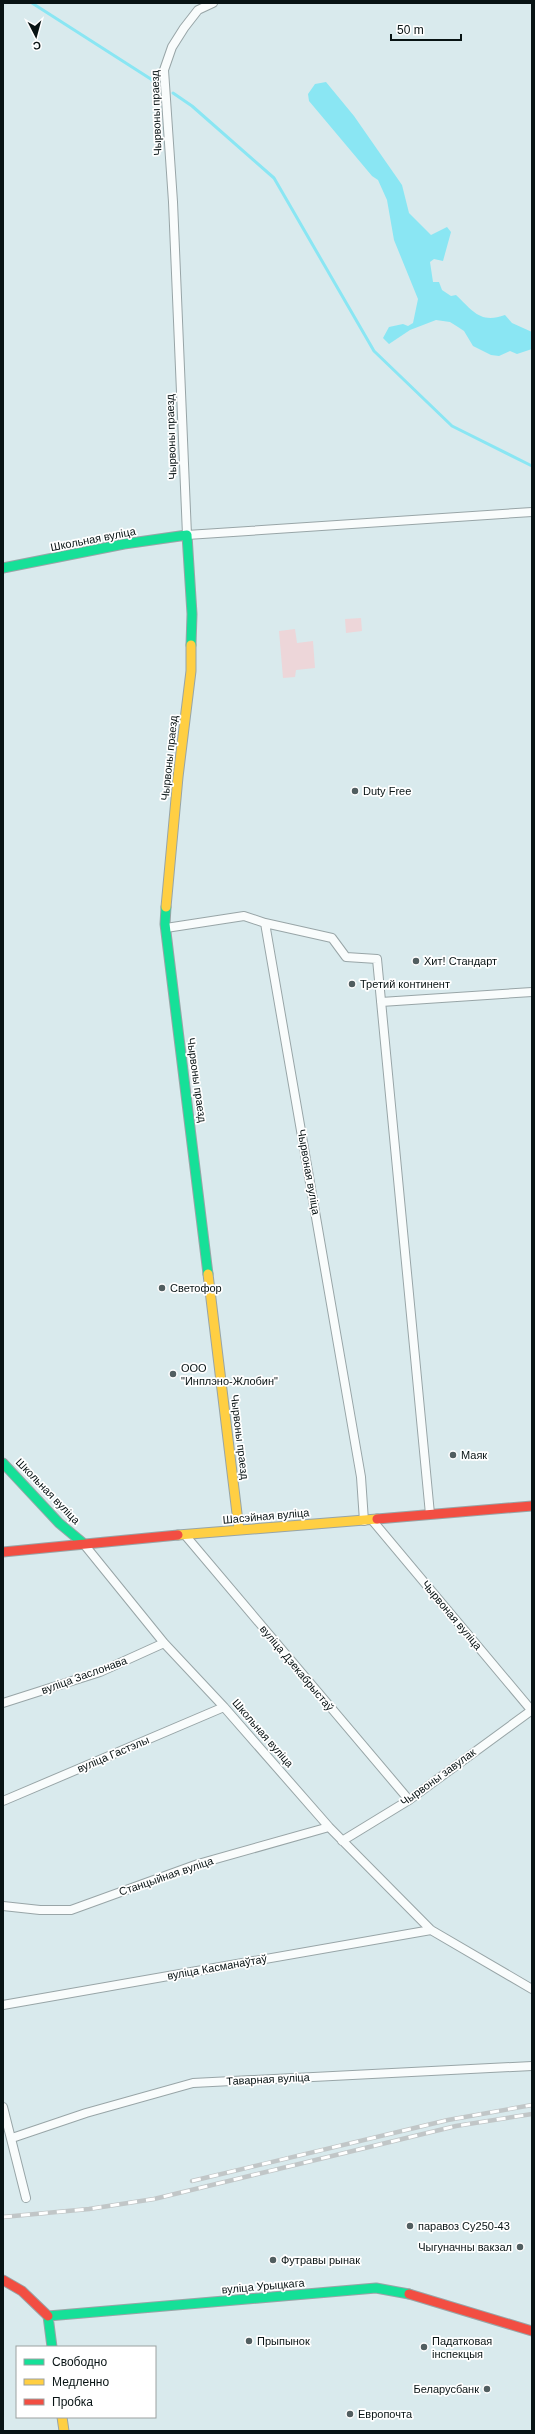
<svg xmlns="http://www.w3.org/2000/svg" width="535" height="2434" font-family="Arial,sans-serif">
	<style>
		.green { fill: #edd6d9 }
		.water { fill: #8ae6f3 }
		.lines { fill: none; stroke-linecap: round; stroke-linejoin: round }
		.stream { stroke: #8ae6f3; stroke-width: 3 }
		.street-casing { stroke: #98a5a7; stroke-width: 10 }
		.fast-casing { stroke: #98a5a7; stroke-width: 11 }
		.slow-casing { stroke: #98a5a7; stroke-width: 11 }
		.jam-casing { stroke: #98a5a7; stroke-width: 11 }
		.street { stroke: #f9fcfc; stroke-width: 8 }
		.fast { stroke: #16e098; stroke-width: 9 }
		.slow { stroke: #ffcf43; stroke-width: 9 }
		.jam { stroke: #f24e42; stroke-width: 9 }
		.rail-casing { stroke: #c1c6c7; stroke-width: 4.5 }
		.rail { stroke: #fff; stroke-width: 3; stroke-dasharray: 9; stroke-linecap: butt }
		.poi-dot { fill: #515e60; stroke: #fff; stroke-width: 1.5 }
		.labels { text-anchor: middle; stroke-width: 3.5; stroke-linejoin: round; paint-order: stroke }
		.street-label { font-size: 11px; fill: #081314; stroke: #fff }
		.poi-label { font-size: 11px; fill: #081314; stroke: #fff; text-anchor: start }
	</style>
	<rect width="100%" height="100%" fill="#d9eaed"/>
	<path class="green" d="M361,618L362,631L346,633L345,619Z
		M295,629L297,643L313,641L315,668L296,670L295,677L283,678L279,631Z"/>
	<path class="water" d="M326,82L354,116L402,185L409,213L431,235L447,227L451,232L443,261L434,259L430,262L433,282H439L442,290L451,296L456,295C473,311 480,324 505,315L512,323L532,332V349L517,354L510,351L499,356L491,355L473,346L464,331L458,327L450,322L436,320L410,330L389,344L383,338L389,327L403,324L408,326L413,323L418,299L394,240L387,200L378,180L372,176L309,101L308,94L315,84Z"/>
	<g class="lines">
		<path class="stream" d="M32,3L157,83
			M173,93L192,106L274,178L374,351L452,426L532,466"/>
		<defs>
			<path id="street" d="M213,3L198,10L184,28L172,47L164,70L173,202L187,535L532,512
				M265,923L332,938L346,957L377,959L430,1514
				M166,928L244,916L265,923L361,1477L364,1521
				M381,1002L532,992
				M372,1520L532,1711
				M185,1535L409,1800
				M83,1543L164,1643L224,1707L329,1827L431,1930L532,1989
				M3,1703L100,1672L164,1643
				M3,1801L224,1707
				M342,1841L409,1800L532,1710
				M3,1906L40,1910H71L198,1864L329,1827
				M3,2005L431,1930
				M3,2107L26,2198
				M12,2138L86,2113L193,2083L532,2066"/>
			<path id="fast" d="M3,568L124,544L187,535L192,614L191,645
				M166,907L165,924L208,1274
				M3,1463L59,1523L83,1543
				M48,2316L376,2288L409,2294
				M48,2316L52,2347"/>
			<path id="slow" d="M166,907L178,777L191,671V645
				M208,1274L239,1530
				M178,1535L377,1519
				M62,2417L64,2431"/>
			<path id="jam" d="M377,1519L532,1506
				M3,1552L178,1535
				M3,2280L22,2291L48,2316
				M409,2294L532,2331"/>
		</defs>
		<use href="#street" class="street-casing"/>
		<use href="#fast" class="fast-casing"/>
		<use href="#slow" class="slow-casing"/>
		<use href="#jam" class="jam-casing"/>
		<use href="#street" class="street"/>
		<use href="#fast" class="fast"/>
		<use href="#slow" class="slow"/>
		<use href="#jam" class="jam"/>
		<defs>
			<path id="rail" d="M192,2181L448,2120L532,2105
				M3,2217L89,2209L154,2199L456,2126L532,2114"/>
		</defs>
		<use href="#rail" class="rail-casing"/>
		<use href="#rail" class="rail"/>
	</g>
	<g class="poi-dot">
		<circle cx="355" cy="791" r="4"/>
		<circle cx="416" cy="961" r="4"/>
		<circle cx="352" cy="984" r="4"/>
		<circle cx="162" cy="1288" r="4"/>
		<circle cx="173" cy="1374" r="4"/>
		<circle cx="453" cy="1455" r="4"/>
		<circle cx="410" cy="2226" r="4"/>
		<circle cx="520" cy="2247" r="4"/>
		<circle cx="273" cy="2260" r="4"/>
		<circle cx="249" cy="2341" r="4"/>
		<circle cx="424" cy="2347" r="4"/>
		<circle cx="487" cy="2389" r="4"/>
		<circle cx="350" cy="2414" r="4"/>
	</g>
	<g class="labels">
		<g class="street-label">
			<text transform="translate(156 113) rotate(-92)" y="4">Чырвоны праезд</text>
			<text transform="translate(171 437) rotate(-92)" y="4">Чырвоны праезд</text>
			<text transform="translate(93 539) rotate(-11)" y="4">Школьная вуліца</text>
			<text transform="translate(169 758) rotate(-84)" y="4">Чырвоны праезд</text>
			<text transform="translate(197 1080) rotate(82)" y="4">Чырвоны праезд</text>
			<text transform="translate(309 1172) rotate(80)" y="4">Чырвоная вуліца</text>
			<text transform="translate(240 1437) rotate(83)" y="4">Чырвоны праезд</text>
			<text transform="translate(48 1491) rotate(46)" y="4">Школьная вуліца</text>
			<text transform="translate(266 1516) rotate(-5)" y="4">Шасэйная вуліца</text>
			<text transform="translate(452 1615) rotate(50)" y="4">Чырвоная вуліца</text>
			<text transform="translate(297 1668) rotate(50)" y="4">вуліца Дзекабрыстаў</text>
			<text transform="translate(84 1675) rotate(-20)" y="4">вуліца Заслонава</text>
			<text transform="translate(263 1733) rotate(49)" y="4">Школьная вуліца</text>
			<text transform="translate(113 1754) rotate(-23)" y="4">вуліца Гастэлы</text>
			<text transform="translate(438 1777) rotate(-36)" y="4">Чырвоны завулак</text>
			<text transform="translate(166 1876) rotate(-19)" y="4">Станцыйная вуліца</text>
			<text transform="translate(217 1967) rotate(-10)" y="4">вуліца Касманаўтаў</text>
			<text transform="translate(268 2079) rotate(-3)" y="4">Таварная вуліца</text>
			<text transform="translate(263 2286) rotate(-5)" y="4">вуліца Урыцкага</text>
		</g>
		<g class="poi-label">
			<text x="363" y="795">Duty Free</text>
			<text x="424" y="965">Хит! Стандарт</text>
			<text x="360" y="988">Третий континент</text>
			<text x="170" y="1292">Светофор</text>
			<text x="181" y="1372">ООО<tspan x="181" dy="13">"Инплэно-Жлобин"</tspan></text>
			<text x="461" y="1459">Маяк</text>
			<text x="418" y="2230">паравоз Су250-43</text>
			<text x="512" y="2251" text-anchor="end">Чыгуначны вакзал</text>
			<text x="281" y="2264">Футравы рынак</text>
			<text x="257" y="2345">Прыпынок</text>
			<text x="432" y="2345">Падатковая<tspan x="432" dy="13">інспекцыя</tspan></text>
			<text x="479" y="2393" text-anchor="end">Беларусбанк</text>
			<text x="358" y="2418">Европочта</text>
		</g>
	</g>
	<rect width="535" height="2434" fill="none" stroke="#081314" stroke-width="8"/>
	<rect x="16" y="2346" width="140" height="72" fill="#ffffff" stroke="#9ca1a1"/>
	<rect x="24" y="2359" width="20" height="6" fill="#16e098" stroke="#9ca1a1"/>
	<text x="52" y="2366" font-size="12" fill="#081314">Свободно</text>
	<rect x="24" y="2379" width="20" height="6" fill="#ffcf43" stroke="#9ca1a1"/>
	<text x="52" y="2386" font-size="12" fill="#081314">Медленно</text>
	<rect x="24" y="2399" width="20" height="6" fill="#f24e42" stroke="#9ca1a1"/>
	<text x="52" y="2406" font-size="12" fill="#081314">Пробка</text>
	<g transform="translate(36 36) rotate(174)" stroke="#ffffff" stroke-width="3" paint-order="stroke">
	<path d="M0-3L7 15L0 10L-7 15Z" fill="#081314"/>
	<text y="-6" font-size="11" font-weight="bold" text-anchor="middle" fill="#081314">С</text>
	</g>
	<path d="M391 34v6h70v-6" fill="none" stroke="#081314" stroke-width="2"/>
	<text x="397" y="34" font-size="12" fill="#081314" stroke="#ffffff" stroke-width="3" paint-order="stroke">50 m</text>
</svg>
